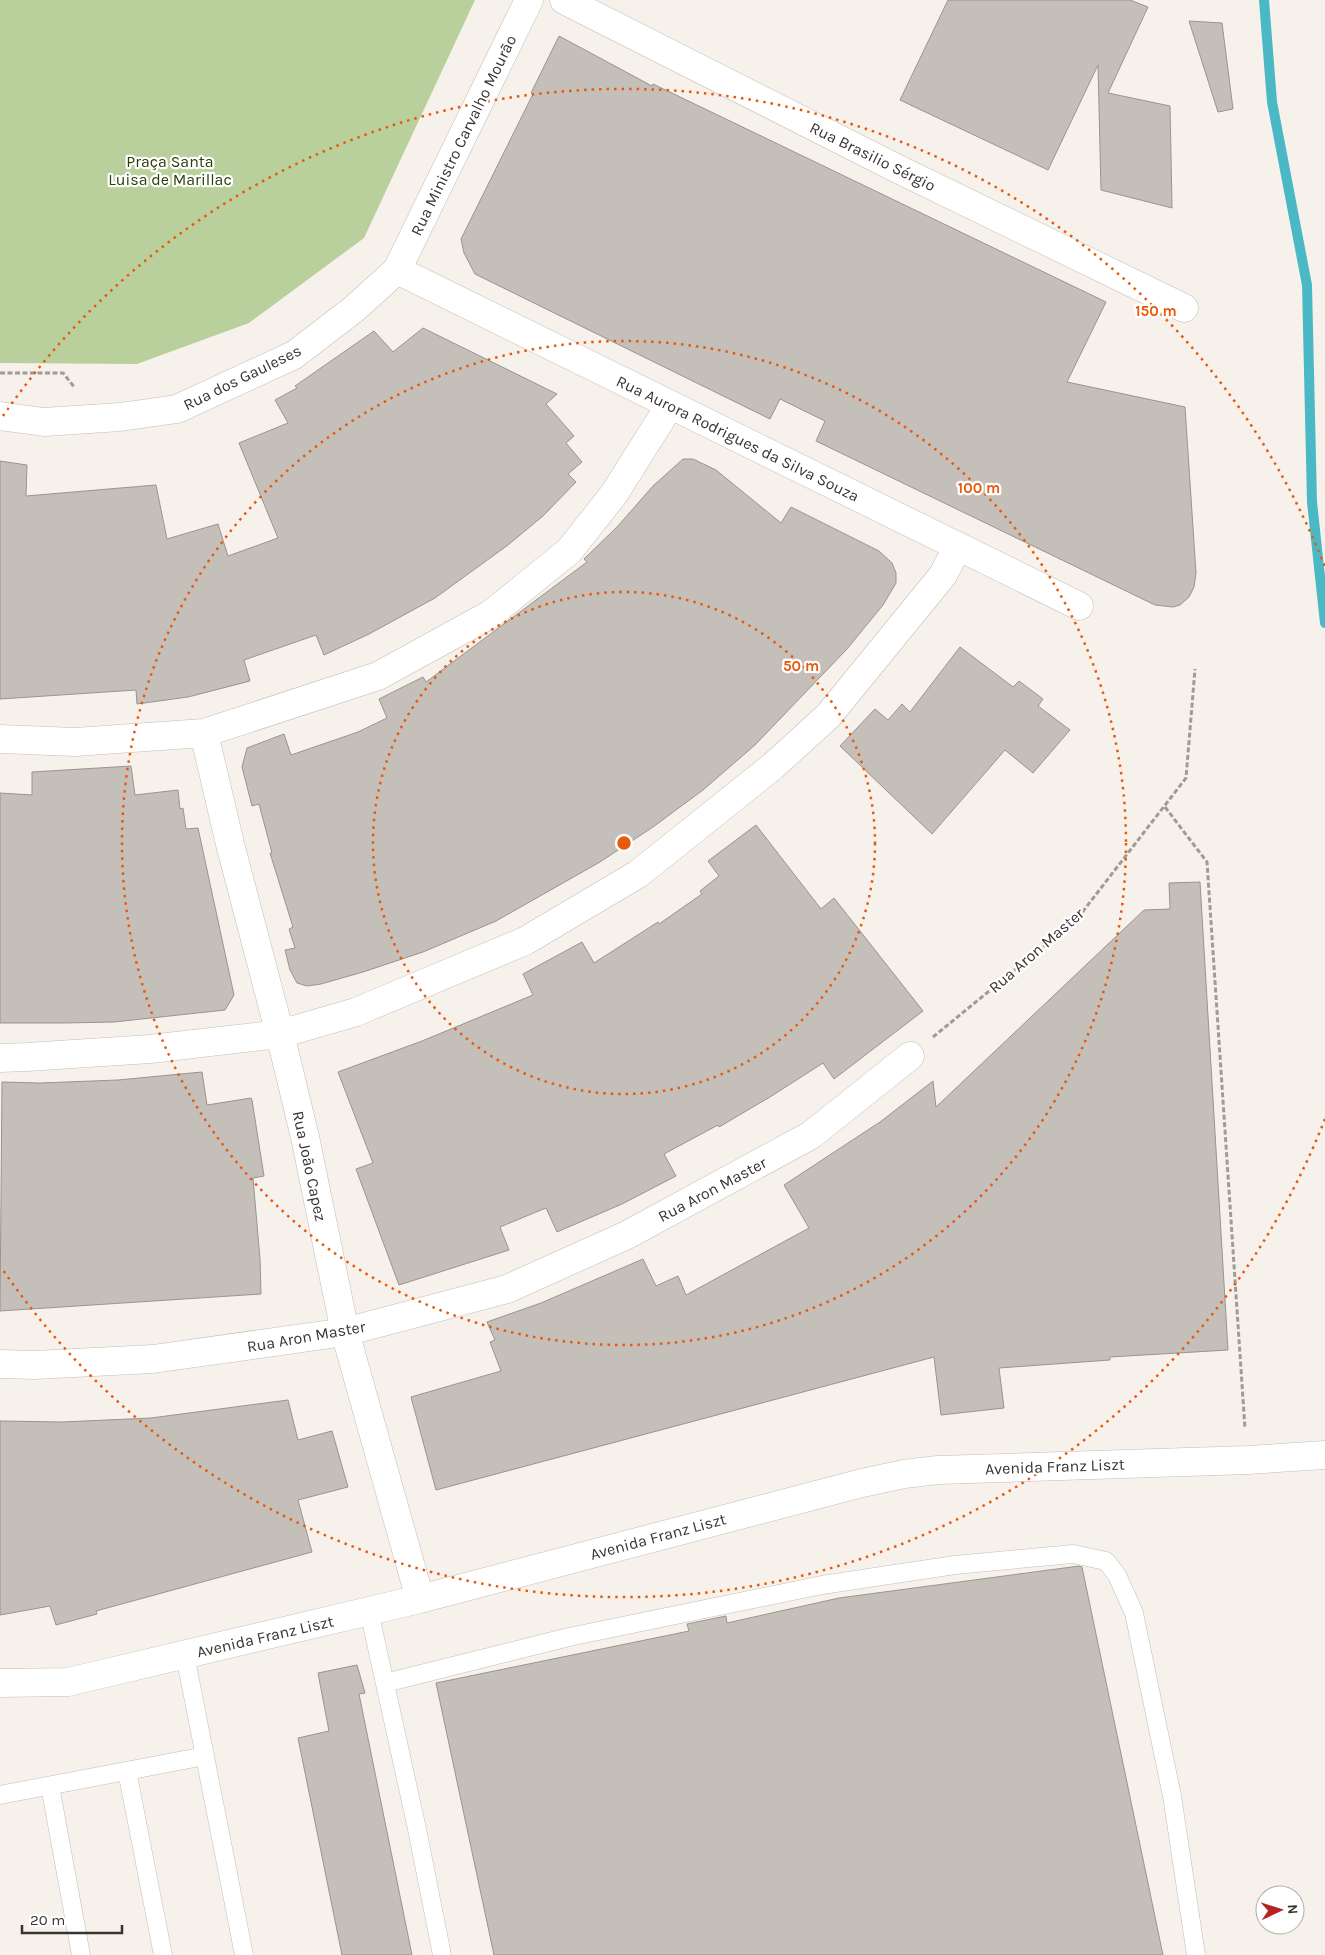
<svg xmlns="http://www.w3.org/2000/svg" width="1325" height="1955" font-family="Karla,sans-serif">
	<style>
		.green { fill: #bad09c }
		.lines { fill: none; stroke-linecap: round; stroke-linejoin: round }
		.stream { stroke: #4bb9c5; stroke-width: 10 }
		.building { fill: #c5bfba; stroke: #99948e }
		.service-casing { stroke: #c3bdb7; stroke-width: 19 }
		.minor-casing { stroke: #c3bdb7; stroke-width: 29 }
		.path { stroke: #a09b97; stroke-width: 3; stroke-dasharray: 5 2.5; stroke-linecap: butt }
		.service { stroke: #fff; stroke-width: 18 }
		.minor { stroke: #fff; stroke-width: 28 }
		.ring { fill: none; stroke: #e8590c; stroke-width: 2.5; stroke-dasharray: 2.5 5 }
		.labels { text-anchor: middle; stroke-width: 4.5; stroke-linejoin: round; paint-order: stroke }
		.street-label { font-size: 16px; fill: #373432; stroke: #fff }
		.park-label { font-size: 16px; fill: #2d3e09; stroke: #fff }
		.centre { fill: #e8590c; stroke: #fff; stroke-width: 2.5 }
		.ring-label { font-size: 15px; text-anchor: middle; font-weight: bold; fill: #e8590c; stroke: #fff; stroke-width: 4.5; stroke-linejoin: round; paint-order: stroke }
	</style>
	<rect width="100%" height="100%" fill="#f7f1eb"/>
	<path class="green" d="M0,0H475L364,238L249,323L137,364L0,363Z"/>
	<g class="lines">
		<path class="stream" d="M1264,0L1272,102L1307,285L1312,502L1325,623"/>
	</g>
	<path class="building" d="M948,0H1130L1148,7L1108,93L1170,106L1172,208L1101,190L1098,65L1048,170L900,100Z
		M1189,21L1222,23L1233,109L1218,112Z
		M559,36L652,86L653,84L676,95L1106,302L1067,382L1185,407L1196,573L1194,587L1189,597L1180,605L1173,607L1155,605L816,441L825,421L780,399L770,419L475,274L464,253L461,239L533,94L531,93Z
		M423,328L557,394L546,404L574,436L566,443L582,462L568,474L576,482L543,516L508,545L435,598L369,634L324,655L316,635L244,660L250,681L188,697L137,704L136,690L0,699V461L27,465L26,496L156,485L167,539L218,524L228,556L278,538L239,443L288,423L275,400L297,388L295,386L374,331L393,352Z
		M683,459H693L716,470L781,523L791,507L879,551L892,563L896,573V583L883,605L847,649L755,745L703,790L653,827L600,862L496,921L423,952L363,972L321,984L307,986L297,983L290,970L285,950L295,948L289,929L293,927L270,853H272L259,804L252,806L242,767L247,748L284,734L291,755L358,732L387,718L379,699L423,677L426,682L587,562L584,559L617,527L653,486Z
		M960,647L1013,687L1019,681L1043,699L1038,706L1070,730L1033,773L1005,750L932,834L840,746L875,709L888,720L902,704L910,712Z
		M131,766L135,795L178,790L180,809L183,808L186,829L198,828L234,995L225,1010L114,1022L64,1023H0V793L32,795V772Z
		M756,825L821,909L834,898L923,1011L834,1079L823,1063L770,1097L719,1127L718,1125L664,1154L676,1176L622,1204L557,1232L546,1208L500,1227L509,1250L399,1285L356,1169L373,1163L338,1072L422,1041L533,995L523,974L582,942L594,963L658,922L659,924L702,894L700,891L719,876L708,861Z
		M1200,882L1228,1350L1110,1357V1360L999,1368L1004,1408L941,1415L934,1357L436,1490L411,1397L501,1371L490,1342L495,1340L487,1322L541,1303L643,1259L656,1286L678,1276L686,1295L809,1228L784,1185L880,1122L933,1081L936,1107L1144,910L1170,909L1169,883Z
		M202,1072L207,1105L251,1098L252,1100L264,1176L253,1178L260,1259L261,1294L0,1311L2,1082L40,1083L118,1080Z
		M288,1400L298,1440L332,1431L348,1487L298,1500L312,1552L96,1611L97,1614L56,1625L50,1606L0,1615V1421L62,1422L151,1418Z
		M1079,1566L1082,1567L1163,1955H494L436,1683L689,1631L687,1624L726,1616L727,1623L839,1598Z
		M357,1665L365,1693L359,1694L412,1955H342L298,1738L329,1731L318,1673Z"/>
	<g class="lines">
		<defs>
			<path id="service" d="M369,1611L417,1829L442,1955
				M185,1655L244,1955
				M385,1683L569,1637L822,1585L955,1565L1073,1554L1106,1561L1117,1575L1134,1613L1172,1796L1196,1955
				M127,1771L163,1955
				M50,1786L81,1955
				M0,1795L205,1756"/>
			<path id="minor" d="M564,0L902,171L1184,308
				M397,270L1079,606
				M0,416L44,422L120,417L177,409L294,355L354,309L397,270L529,0
				M204,733L230,844L280,1034L305,1137L345,1332L420,1599
				M0,739L75,742L204,733L378,676L491,614L569,551L614,494L670,405
				M0,1058L27,1057L150,1049L280,1034L356,1012L525,941L638,874L773,766L828,716L943,575L958,546
				M0,1364L34,1365L153,1359L345,1332L507,1289L627,1235L811,1135L910,1056
				M0,1683L68,1682L420,1599L862,1483L904,1474L938,1470L1248,1460L1325,1455"/>
		</defs>
		<use href="#service" class="service-casing"/>
		<use href="#minor" class="minor-casing"/>
		<path class="path" d="M0,373H63L75,388
			M1165,807L1207,862L1245,1429
			M933,1037L1077,919L1186,778L1195,669"/>
		<use href="#service" class="service"/>
		<use href="#minor" class="minor"/>
	</g>
	<g class="ring">
		<circle cx="624" cy="843" r="251"/>
		<circle cx="624" cy="843" r="502"/>
		<path d="M1325 1119A753 753 0 0 1 3 1270M3 416A753 753 0 0 1 1325 567"/>
	</g>
	<g class="labels">
		<g class="street-label">
			<text transform="translate(463 135) rotate(-64)" y="6">Rua Ministro Carvalho Mourão</text>
			<text transform="translate(873 156) rotate(26)" y="6">Rua Brasilio Sérgio</text>
			<text transform="translate(242 377) rotate(-26)" y="6">Rua dos Gauleses</text>
			<text transform="translate(738 438) rotate(26)" y="6">Rua Aurora Rodrigues da Silva Souza</text>
			<text transform="translate(1036 950) rotate(-41)" y="6">Rua Aron Master</text>
			<text transform="translate(310 1166) rotate(78)" y="6">Rua João Capez</text>
			<text transform="translate(712 1189) rotate(-28)" y="6">Rua Aron Master</text>
			<text transform="translate(306 1336) rotate(-10)" y="6">Rua Aron Master</text>
			<text transform="translate(1055 1466) rotate(-2)" y="6">Avenida Franz Liszt</text>
			<text transform="translate(658 1536) rotate(-15)" y="6">Avenida Franz Liszt</text>
			<text transform="translate(265 1636) rotate(-13)" y="6">Avenida Franz Liszt</text>
		</g>
		<g class="park-label">
			<text x="170" y="167">Praça Santa<tspan x="170" dy="18">Luisa de Marillac</tspan></text>
		</g>
	</g>
	<circle cx="624" cy="843" r="8" class="centre"/>
	<g class="ring-label">
		<text x="1156" y="316">150 m</text>
		<text x="979" y="493">100 m</text>
		<text x="801" y="671">50 m</text>
	</g>
	<g transform="translate(1280 1910) rotate(86)"><circle r="24" fill="#ffffff" stroke="#afaead"/>
	<path d="M0-4L9 19L0 12L-9 19Z" fill="#b42422"/>
	<text y="-8" font-size="14" font-weight="bold" text-anchor="middle" fill="#373432">N</text>
	</g>
	<path d="M22 1925v8h100v-8" fill="none" stroke="#373432" stroke-width="2.5"/>
	<text x="30" y="1925" font-size="15" fill="#373432" stroke="#ffffff" stroke-width="4" paint-order="stroke">20 m</text>
</svg>
